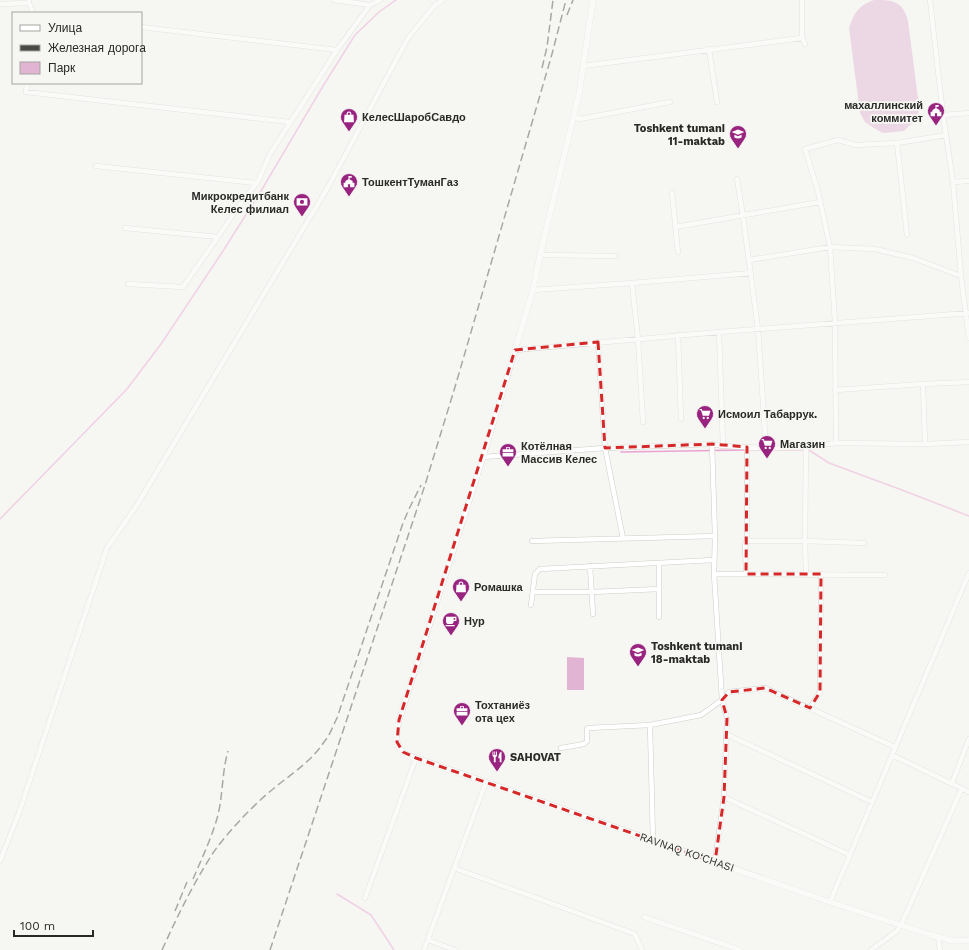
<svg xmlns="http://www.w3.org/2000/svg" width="969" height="950" font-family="'Work Sans',sans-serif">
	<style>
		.green { fill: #e0b4d2 }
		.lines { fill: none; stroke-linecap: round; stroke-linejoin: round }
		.stream { stroke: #e9a4d4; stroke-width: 1.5 }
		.minor-casing { stroke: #cdcdc9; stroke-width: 5.5 }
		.tertiary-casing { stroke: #cdcdc9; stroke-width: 6 }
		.minor { stroke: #fff; stroke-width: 4.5 }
		.tertiary { stroke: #fff; stroke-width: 5.5 }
		.rail { stroke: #494948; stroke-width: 1.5; stroke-dasharray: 8 4; stroke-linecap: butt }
		.marked { fill: none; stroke: #d62828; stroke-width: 3; stroke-dasharray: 8 5; stroke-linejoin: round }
		.labels { text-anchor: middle; stroke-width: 3.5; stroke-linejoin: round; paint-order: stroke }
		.poi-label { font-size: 11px; font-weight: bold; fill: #292928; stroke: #f6f6f2; text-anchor: start }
		.street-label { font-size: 11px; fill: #292928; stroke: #f6f6f2 }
	</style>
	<rect width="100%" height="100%" fill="#f6f6f2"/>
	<path class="green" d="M874,0C893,0 903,1 908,21L919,106L918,116L911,124L904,131L894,132L883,133L874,128L865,122L860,113L849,28C854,13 859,5 874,0Z
		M567,657L584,658V690H567Z"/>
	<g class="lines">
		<path class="stream" d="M749,450H809L829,463L902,490L969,516
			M621,452L745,450
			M0,519L127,389L161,344L223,251L261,191L323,86L355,35L379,12L396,0
			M337,894L371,915L394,950"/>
		<defs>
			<path id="minor" d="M29,0V3L33,13
				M334,0L370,5
				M802,0V38L805,44
				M930,0L943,115L953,182L961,276L969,338
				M0,4L29,3
				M141,27L337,50
				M709,49L717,102
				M583,66L802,38
				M27,83L26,92L290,122
				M943,115L969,113
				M574,117L580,119L670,102
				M897,143L907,235
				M96,166L257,183
				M737,179L743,216L758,329L766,448
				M953,182L969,181
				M672,193L678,252
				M675,227L820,202
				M125,228L218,237
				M540,255L615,256
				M749,260L830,247L875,249L913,258L961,276
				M632,283L638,339L643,422
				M128,284L183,287L218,237L240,204L257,183L270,154L337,50L370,5L380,0
				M533,290L632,283L751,273
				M719,332L723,446
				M678,335L681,419
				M598,342L605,448L623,538
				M515,350L719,332L969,313
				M923,384L925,444
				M835,390L923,384L969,382
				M836,443L835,323L830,247L818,191L805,149L838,140L856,145L897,143L946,135
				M712,444L715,536L714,574L722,700L727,718L724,797L715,862
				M806,447L805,541L806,574
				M483,457L605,448L712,444L723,446L766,448L806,447L836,443L925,444L969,442
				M532,541L715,536
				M747,541V447
				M659,563V617
				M590,566L593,614
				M714,574L885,575
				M746,574L745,544L747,541H805L864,543
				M533,592H592L659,589
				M531,605L535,574L540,569L714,560
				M810,708L820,692L821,574
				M650,725L653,840
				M726,734L872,802
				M561,748L584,744L587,741V729L588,728L650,725L701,715L722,700L729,692L765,688L895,747
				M892,755L969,792
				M952,783L969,739
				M724,797L850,855
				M0,861L19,813L107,548L137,505L327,189L408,38L435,5L443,0
				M454,868L635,934L642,950
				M365,898L416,758
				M830,902L969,573
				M644,917L740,950
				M938,937L940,950
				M428,940L455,950
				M424,950L486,782
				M871,950L897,931L901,925L962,788"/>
			<path id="tertiary" d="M593,0L579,94L540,255L533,290L483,457L399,720C396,731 394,746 404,753C408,756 412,757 416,758L830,902L928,934L953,941L969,940"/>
		</defs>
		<use href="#minor" class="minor-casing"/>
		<use href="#tertiary" class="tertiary-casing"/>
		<use href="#minor" class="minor"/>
		<use href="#tertiary" class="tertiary"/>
		<path class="rail" d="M567,15L573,0
			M542,68L547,47L553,0
			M193,879C202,858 212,837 218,815C223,794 222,772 228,751
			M175,911L187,882
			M162,950C177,917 193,884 213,853C222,840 233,828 244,816C253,807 263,797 273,789C291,774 311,762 324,742C330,735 333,726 337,718L403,523L409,509L421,485
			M270,950L425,485L455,387L552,54L566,0"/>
	</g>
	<path d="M0 0H969V950H0ZM598,342L605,448L712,444L747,447L746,574H821L820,692L810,708L765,688L729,692L722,700L727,718L724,797L715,862L416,758L403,752L397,742L399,720L515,350Z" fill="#f6f6f2" fill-opacity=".55" fill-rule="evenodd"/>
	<path class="marked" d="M598,342L605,448L712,444L747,447L746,574H821L820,692L810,708L765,688L729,692L722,700L727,718L724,797L715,862L416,758L403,752L397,742L399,720L515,350Z"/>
	<defs>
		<symbol id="civic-pin" viewBox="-11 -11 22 30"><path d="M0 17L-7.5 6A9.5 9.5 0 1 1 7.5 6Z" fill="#982480" stroke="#f6f6f2"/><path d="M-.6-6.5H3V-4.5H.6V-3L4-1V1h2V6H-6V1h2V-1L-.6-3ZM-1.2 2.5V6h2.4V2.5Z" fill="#fff"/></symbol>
		<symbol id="shop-pin" viewBox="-11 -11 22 30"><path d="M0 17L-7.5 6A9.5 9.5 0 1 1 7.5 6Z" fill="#982480" stroke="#f6f6f2"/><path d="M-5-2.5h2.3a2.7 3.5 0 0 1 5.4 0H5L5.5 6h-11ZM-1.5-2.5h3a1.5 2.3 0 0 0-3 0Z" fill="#fff"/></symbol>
		<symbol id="school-pin" viewBox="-11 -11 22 30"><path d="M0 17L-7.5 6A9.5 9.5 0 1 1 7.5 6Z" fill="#982480" stroke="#f6f6f2"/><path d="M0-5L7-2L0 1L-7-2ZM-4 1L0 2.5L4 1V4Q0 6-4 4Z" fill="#fff"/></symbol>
		<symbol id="bank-pin" viewBox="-11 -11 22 30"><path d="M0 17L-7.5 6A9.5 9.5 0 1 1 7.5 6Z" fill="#982480" stroke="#f6f6f2"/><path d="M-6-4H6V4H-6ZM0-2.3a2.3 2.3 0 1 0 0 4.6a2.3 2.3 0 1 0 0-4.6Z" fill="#fff"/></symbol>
		<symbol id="supermarket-pin" viewBox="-11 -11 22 30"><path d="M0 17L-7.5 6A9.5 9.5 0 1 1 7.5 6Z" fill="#982480" stroke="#f6f6f2"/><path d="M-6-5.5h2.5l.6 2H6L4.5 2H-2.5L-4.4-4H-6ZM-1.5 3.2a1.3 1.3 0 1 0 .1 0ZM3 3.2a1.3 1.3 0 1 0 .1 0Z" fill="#fff"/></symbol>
		<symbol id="office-pin" viewBox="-11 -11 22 30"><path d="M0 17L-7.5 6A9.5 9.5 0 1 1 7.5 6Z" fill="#982480" stroke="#f6f6f2"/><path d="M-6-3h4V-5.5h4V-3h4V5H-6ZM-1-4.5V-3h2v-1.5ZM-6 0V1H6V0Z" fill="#fff"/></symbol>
		<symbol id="cafe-pin" viewBox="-11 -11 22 30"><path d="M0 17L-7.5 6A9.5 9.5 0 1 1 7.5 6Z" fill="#982480" stroke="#f6f6f2"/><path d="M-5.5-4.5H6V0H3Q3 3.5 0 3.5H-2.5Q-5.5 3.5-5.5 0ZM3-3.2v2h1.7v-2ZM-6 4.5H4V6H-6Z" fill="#fff"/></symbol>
		<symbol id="restaurant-pin" viewBox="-11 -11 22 30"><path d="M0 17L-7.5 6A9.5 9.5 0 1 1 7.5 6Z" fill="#982480" stroke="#f6f6f2"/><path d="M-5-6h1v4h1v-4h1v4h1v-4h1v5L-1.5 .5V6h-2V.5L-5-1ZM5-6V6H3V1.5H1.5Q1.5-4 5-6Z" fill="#fff"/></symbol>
	</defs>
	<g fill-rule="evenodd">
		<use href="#civic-pin" x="926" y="101" width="20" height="27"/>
		<use href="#shop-pin" x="339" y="107" width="20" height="27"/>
		<use href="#school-pin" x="728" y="124" width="20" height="27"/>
		<use href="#civic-pin" x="339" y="172" width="20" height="27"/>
		<use href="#bank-pin" x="292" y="192" width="20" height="27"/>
		<use href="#supermarket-pin" x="695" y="404" width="20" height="27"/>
		<use href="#supermarket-pin" x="757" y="434" width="20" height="27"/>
		<use href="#office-pin" x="498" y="442" width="20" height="27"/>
		<use href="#shop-pin" x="451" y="577" width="20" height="27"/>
		<use href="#cafe-pin" x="441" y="611" width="20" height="27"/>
		<use href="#school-pin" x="628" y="642" width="20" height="27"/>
		<use href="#office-pin" x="452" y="701" width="20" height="27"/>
		<use href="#restaurant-pin" x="487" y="747" width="20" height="27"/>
	</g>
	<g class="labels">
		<g class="poi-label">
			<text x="923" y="109" text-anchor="end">махаллинский<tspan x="923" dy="13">коммитет</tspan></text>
			<text x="362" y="121">КелесШаробСавдо</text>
			<text x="725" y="132" text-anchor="end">Toshkent tumani<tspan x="725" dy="13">11-maktab</tspan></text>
			<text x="362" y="186">ТошкентТуманГаз</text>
			<text x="289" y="200" text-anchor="end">Микрокредитбанк<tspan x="289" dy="13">Келес филиал</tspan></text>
			<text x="718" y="418">Исмоил Табаррук.</text>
			<text x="780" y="448">Магазин</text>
			<text x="521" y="450">Котёлная<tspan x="521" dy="13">Массив Келес</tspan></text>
			<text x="474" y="591">Ромашка</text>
			<text x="464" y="625">Нур</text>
			<text x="651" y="650">Toshkent tumani<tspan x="651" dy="13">18-maktab</tspan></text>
			<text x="475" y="709">Тохтаниёз<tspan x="475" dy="13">ота цех</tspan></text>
			<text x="510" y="761">SAHOVAT</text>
		</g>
		<g class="street-label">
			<text transform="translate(687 852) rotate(19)" y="4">RAVNAQ KO‘CHASI</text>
		</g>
	</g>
	<rect x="12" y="12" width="130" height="72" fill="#f6f6f2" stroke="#a4a4a1"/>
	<rect x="20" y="25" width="20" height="6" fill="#ffffff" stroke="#a4a4a1"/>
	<text x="48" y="32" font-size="12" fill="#292928">Улица</text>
	<rect x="20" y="45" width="20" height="6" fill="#494948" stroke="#a4a4a1"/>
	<text x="48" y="52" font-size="12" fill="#292928">Железная дорога</text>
	<rect x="20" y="62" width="20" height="12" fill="#e0b4d2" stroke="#a4a4a1"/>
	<text x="48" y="72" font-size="12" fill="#292928">Парк</text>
	<path d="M14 930v6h79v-6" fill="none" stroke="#292928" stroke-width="2"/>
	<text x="20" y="930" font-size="12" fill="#292928" stroke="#f6f6f2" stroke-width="3" paint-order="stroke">100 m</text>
</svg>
